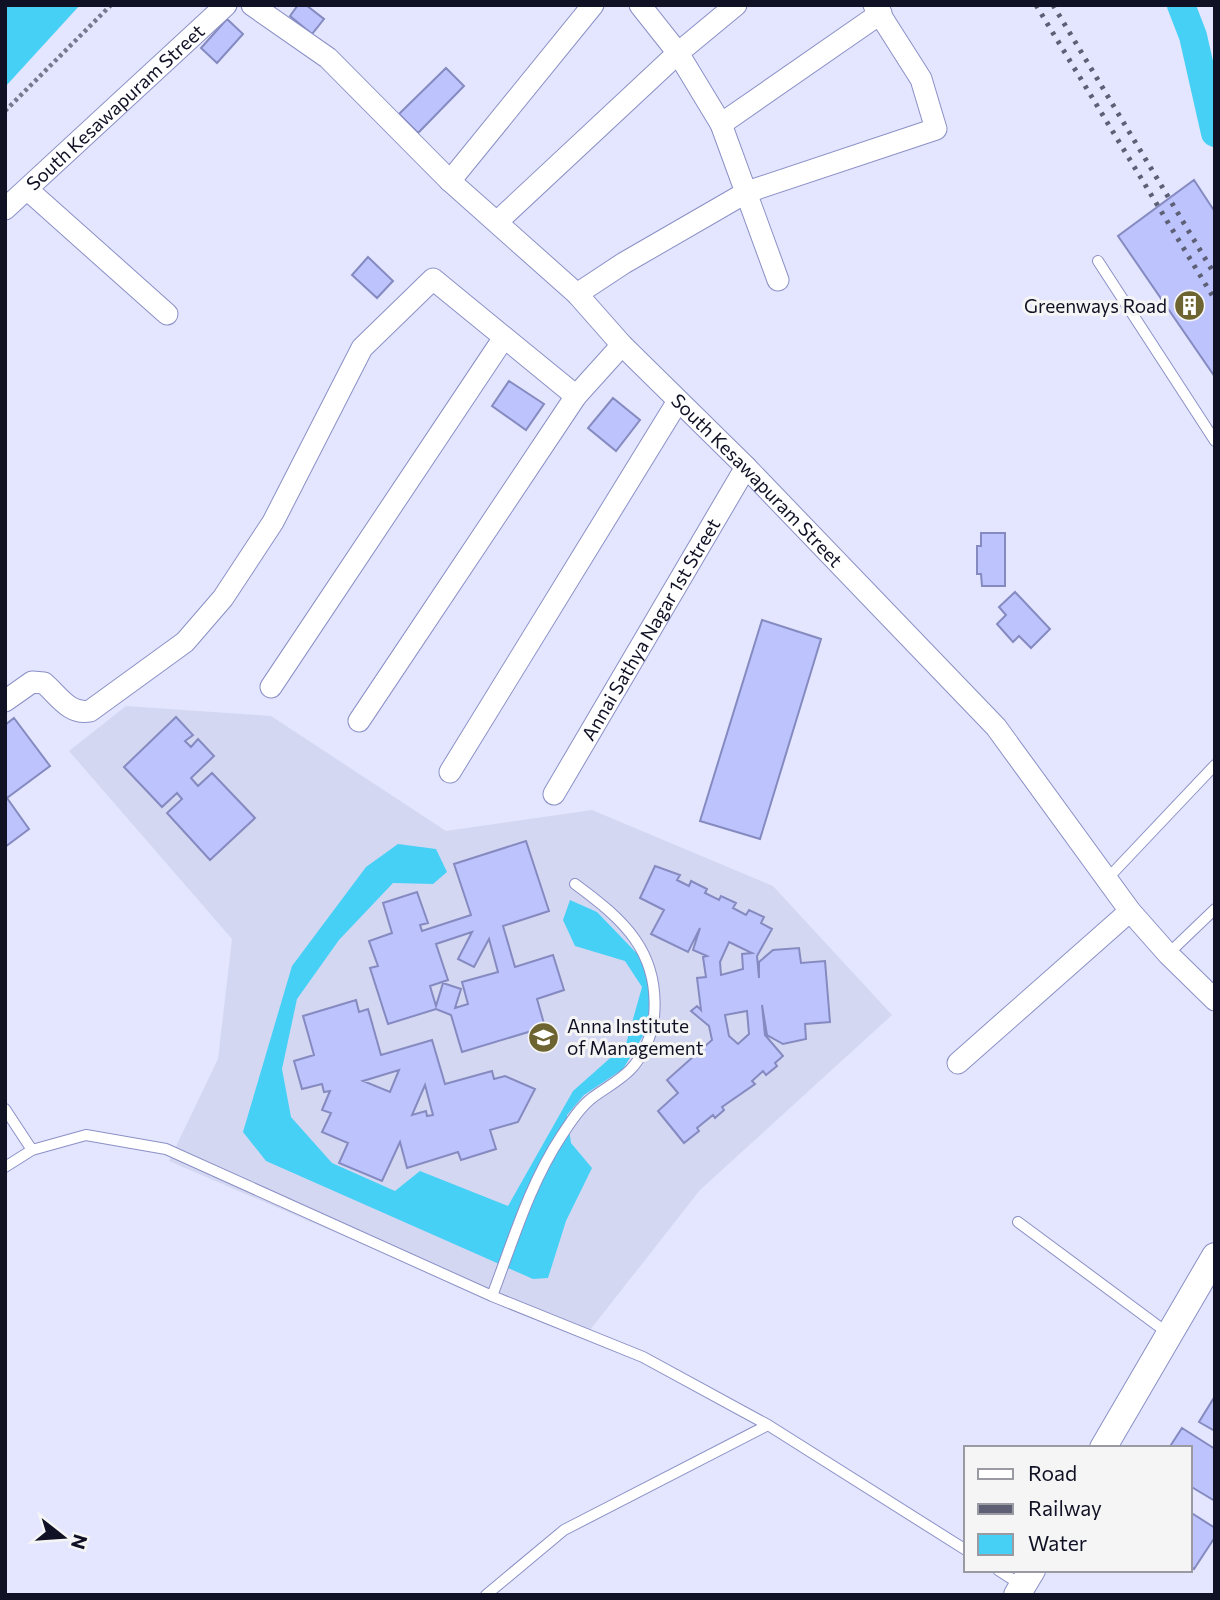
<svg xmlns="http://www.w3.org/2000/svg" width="1220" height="1600" font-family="Commissioner,sans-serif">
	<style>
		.built { fill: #d4d7f1 }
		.water { fill: #47d0f6 }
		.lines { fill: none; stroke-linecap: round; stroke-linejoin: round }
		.canal { stroke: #47d0f6; stroke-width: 28 }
		.building { fill: #bdc3fc; stroke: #858ac0; stroke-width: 2; fill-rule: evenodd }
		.service-casing { stroke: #8b90c6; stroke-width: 12 }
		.minor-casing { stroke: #8b90c6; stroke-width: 23 }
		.tertiary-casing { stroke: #8b90c6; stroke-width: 28 }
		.path { stroke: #77798e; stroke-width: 4.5; stroke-dasharray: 3.5 3.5; stroke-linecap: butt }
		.service { stroke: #fff; stroke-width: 10 }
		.minor { stroke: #fff; stroke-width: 21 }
		.tertiary { stroke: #fff; stroke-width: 26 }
		.rail { stroke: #5d5f75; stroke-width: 5; stroke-dasharray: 3.5 7; stroke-linecap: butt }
		.labels { text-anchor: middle; stroke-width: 6; stroke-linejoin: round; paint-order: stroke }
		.street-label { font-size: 19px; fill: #101125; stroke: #f5f5f5 }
		.poi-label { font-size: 19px; fill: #101125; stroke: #f5f5f5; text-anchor: end }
	</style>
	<rect width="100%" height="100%" fill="#e3e6fe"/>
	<path class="built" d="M126,706L271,716L446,831L592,810L773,886L892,1015L700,1190L583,1339L169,1161L218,1059L232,939L69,751Z"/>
	<path class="water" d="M5,5H80L5,87Z
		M398,844L436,849L447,872L433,884L393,883L339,940L297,999L282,1069L291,1117L332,1163L395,1191L420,1171L508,1206L573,1091L626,1044L642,987L625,961L575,946L563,920L570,900L597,912L649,966L652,1002L643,1036L623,1069L584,1095L567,1115L571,1143L592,1168L566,1221L548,1278L533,1279L266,1161L243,1132L292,966L366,867Z"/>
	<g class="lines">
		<path class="canal" d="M1181,5L1193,36L1215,133"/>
	</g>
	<path class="building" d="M298,5H306L324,19L312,34L290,16Z
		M227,19L243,34L217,63L201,48Z
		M446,68L464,86L418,133L399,114Z
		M1194,180L1215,212V377L1118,236Z
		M368,257L393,281L377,298L352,275Z
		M509,381L544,404L526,430L492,406Z
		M613,398L640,420L616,451L588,428Z
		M981,533H1005V586H982L981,574H977V546H981Z
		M1015,592L1050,629L1031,648L1019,636L1013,642L997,624L1006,615L999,607Z
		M762,620L821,639L760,839L700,821Z
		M176,717L193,735L185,741L191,747L198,739L214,756L191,778L198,786L212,773L255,818L210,860L167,813L182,799L177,793L162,807L124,767Z
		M14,718L50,766L7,798L29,829L5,847V725Z
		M526,841L549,911L503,926L515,967L553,955L564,990L537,999L545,1027L462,1052L451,1015L436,1009L388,1024L370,968L378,966L369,941L392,933L383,903L417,892L428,923L420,925L422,931L471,915L454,864ZM472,932L458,959L474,967L489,939L498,972L462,982L468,1004L455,1008L461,989L443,983L436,1006L430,986L448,980L436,944Z
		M655,866L680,875L677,880L689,886L691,881L707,889L705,893L719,900L721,896L736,903L733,908L746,915L749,910L764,917L761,923L772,929L757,956L759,978V962L773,950L799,948L801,963L825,961L830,1022L805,1024L806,1039L783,1044L767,1035L762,1005L765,1035L783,1056L775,1063L777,1066L766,1075L763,1071L752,1081L755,1084L722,1107L724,1110L715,1118L713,1115L697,1128L699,1131L684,1143L658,1111L678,1093L667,1080L712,1040L709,1026L691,1011L697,1006L701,1010L697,978L706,977L703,957L707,956L693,950L700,928L688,952L651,934L664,910L640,898ZM729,942L752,953L742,954L743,969L721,975L720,962ZM747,1011L749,1034L738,1044L729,1036L725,1015Z
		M356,1000L359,1012L368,1009L381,1055L432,1040L445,1084L492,1071L494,1079L505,1076L535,1089L518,1122L490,1130L496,1149L461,1160L458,1152L407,1168L400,1142L382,1181L339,1163L348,1143L322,1132L331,1113L322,1110L330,1091L324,1092L322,1084L302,1089L294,1061L314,1055L303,1016ZM399,1070L390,1092L363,1081ZM425,1085L433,1115L427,1116L426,1111L412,1115Z
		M1215,1396V1431L1199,1422Z
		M1182,1428L1215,1449V1501L1190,1486V1448H1169Z
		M1190,1512L1215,1528V1537L1194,1569L1190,1566Z"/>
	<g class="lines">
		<defs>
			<path id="service" d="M1098,261L1215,441
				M1109,877L1215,765
				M1168,954L1215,909
				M5,1109L32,1150
				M5,1167L32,1150L86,1135L166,1149L492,1296L643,1357L768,1425L966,1550
				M1018,1222L1169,1334
				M492,1296C513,1241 529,1185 562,1135C570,1123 579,1108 592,1098C604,1089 619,1081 630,1070C643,1057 652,1035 654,1017C660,952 624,920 575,884
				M998,1570L1023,1586
				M486,1595L564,1530L768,1425"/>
			<g id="minor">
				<path id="s1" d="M252,5L328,58L450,181L577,294L622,345L746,467L996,727L1130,911L1168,954L1215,1000"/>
				<path d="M640,5L678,53L721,124L778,280"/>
				<path d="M721,124L881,13"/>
				<path d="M450,181L593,5"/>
				<path d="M28,190L167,314"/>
				<path id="s2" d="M5,209L226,5"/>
				<path d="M497,222L678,53L736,5"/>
				<path d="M577,294L624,263L747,192L936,129L921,79L874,5"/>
				<path d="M271,687L503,339"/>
				<path d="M5,701L32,682L44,683C58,695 69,715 90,711L185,642L223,598L273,522L362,348L433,279L576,396"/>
				<path d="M359,721L576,396L622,345"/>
				<path d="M450,772L678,401"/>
				<path id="s3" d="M554,794L746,467"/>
				<path d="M958,1063L1130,911"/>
			</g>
			<path id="tertiary" d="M1103,1448L1215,1256
				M1017,1595L1032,1570"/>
		</defs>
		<use href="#service" class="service-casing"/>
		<use href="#minor" class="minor-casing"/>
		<use href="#tertiary" class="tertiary-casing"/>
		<path class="path" d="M5,111L111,5"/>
		<use href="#service" class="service"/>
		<use href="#minor" class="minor"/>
		<use href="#tertiary" class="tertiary"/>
		<path class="rail" d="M1036,5L1215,300
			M1053,5L1215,275"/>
	</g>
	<defs>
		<symbol id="building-disc" viewBox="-11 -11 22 22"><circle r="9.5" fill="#6d6431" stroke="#f5f5f5"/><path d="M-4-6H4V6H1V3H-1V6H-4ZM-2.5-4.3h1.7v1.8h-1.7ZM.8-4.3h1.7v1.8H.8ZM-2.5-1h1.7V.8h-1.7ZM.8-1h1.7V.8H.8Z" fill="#fff"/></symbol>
		<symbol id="university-disc" viewBox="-11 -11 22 22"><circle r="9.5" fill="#6d6431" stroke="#f5f5f5"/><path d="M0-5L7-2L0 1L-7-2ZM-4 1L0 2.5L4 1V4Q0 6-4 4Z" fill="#fff"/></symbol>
	</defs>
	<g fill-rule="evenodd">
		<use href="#building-disc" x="1172" y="288" width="35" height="35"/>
		<use href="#university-disc" x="526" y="1020" width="35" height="35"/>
	</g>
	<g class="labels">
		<g class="street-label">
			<text dy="7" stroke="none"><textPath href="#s2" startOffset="150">South Kesawapuram Street</textPath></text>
			<text dy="7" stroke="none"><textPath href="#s1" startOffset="695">South Kesawapuram Street</textPath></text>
			<text dy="7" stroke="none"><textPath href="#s3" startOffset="191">Annai Sathya Nagar 1st Street</textPath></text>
		</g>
		<g class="poi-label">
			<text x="1167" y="313">Greenways Road</text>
			<text x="567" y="1033" text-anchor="start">Anna Institute<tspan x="567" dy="22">of Management</tspan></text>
		</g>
	</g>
	<rect width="1220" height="1600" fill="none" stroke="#101125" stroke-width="14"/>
	<rect x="964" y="1446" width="228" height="126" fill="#f5f5f5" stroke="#999aa2" stroke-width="2"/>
	<rect x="978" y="1469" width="35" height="10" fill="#ffffff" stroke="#999aa2" stroke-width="2"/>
	<text x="1028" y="1481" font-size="21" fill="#101125">Road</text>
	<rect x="978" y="1504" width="35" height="10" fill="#5d5f75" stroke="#999aa2" stroke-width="2"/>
	<text x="1028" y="1516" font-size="21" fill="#101125">Railway</text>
	<rect x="978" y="1534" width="35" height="21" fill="#47d0f6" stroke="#999aa2" stroke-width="2"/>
	<text x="1028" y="1551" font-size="21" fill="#101125">Water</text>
	<g transform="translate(63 1537) rotate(107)" stroke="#f5f5f5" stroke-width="5" paint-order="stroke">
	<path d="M0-5L12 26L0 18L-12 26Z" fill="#101125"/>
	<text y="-10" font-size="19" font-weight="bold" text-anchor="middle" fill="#101125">N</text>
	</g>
</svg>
